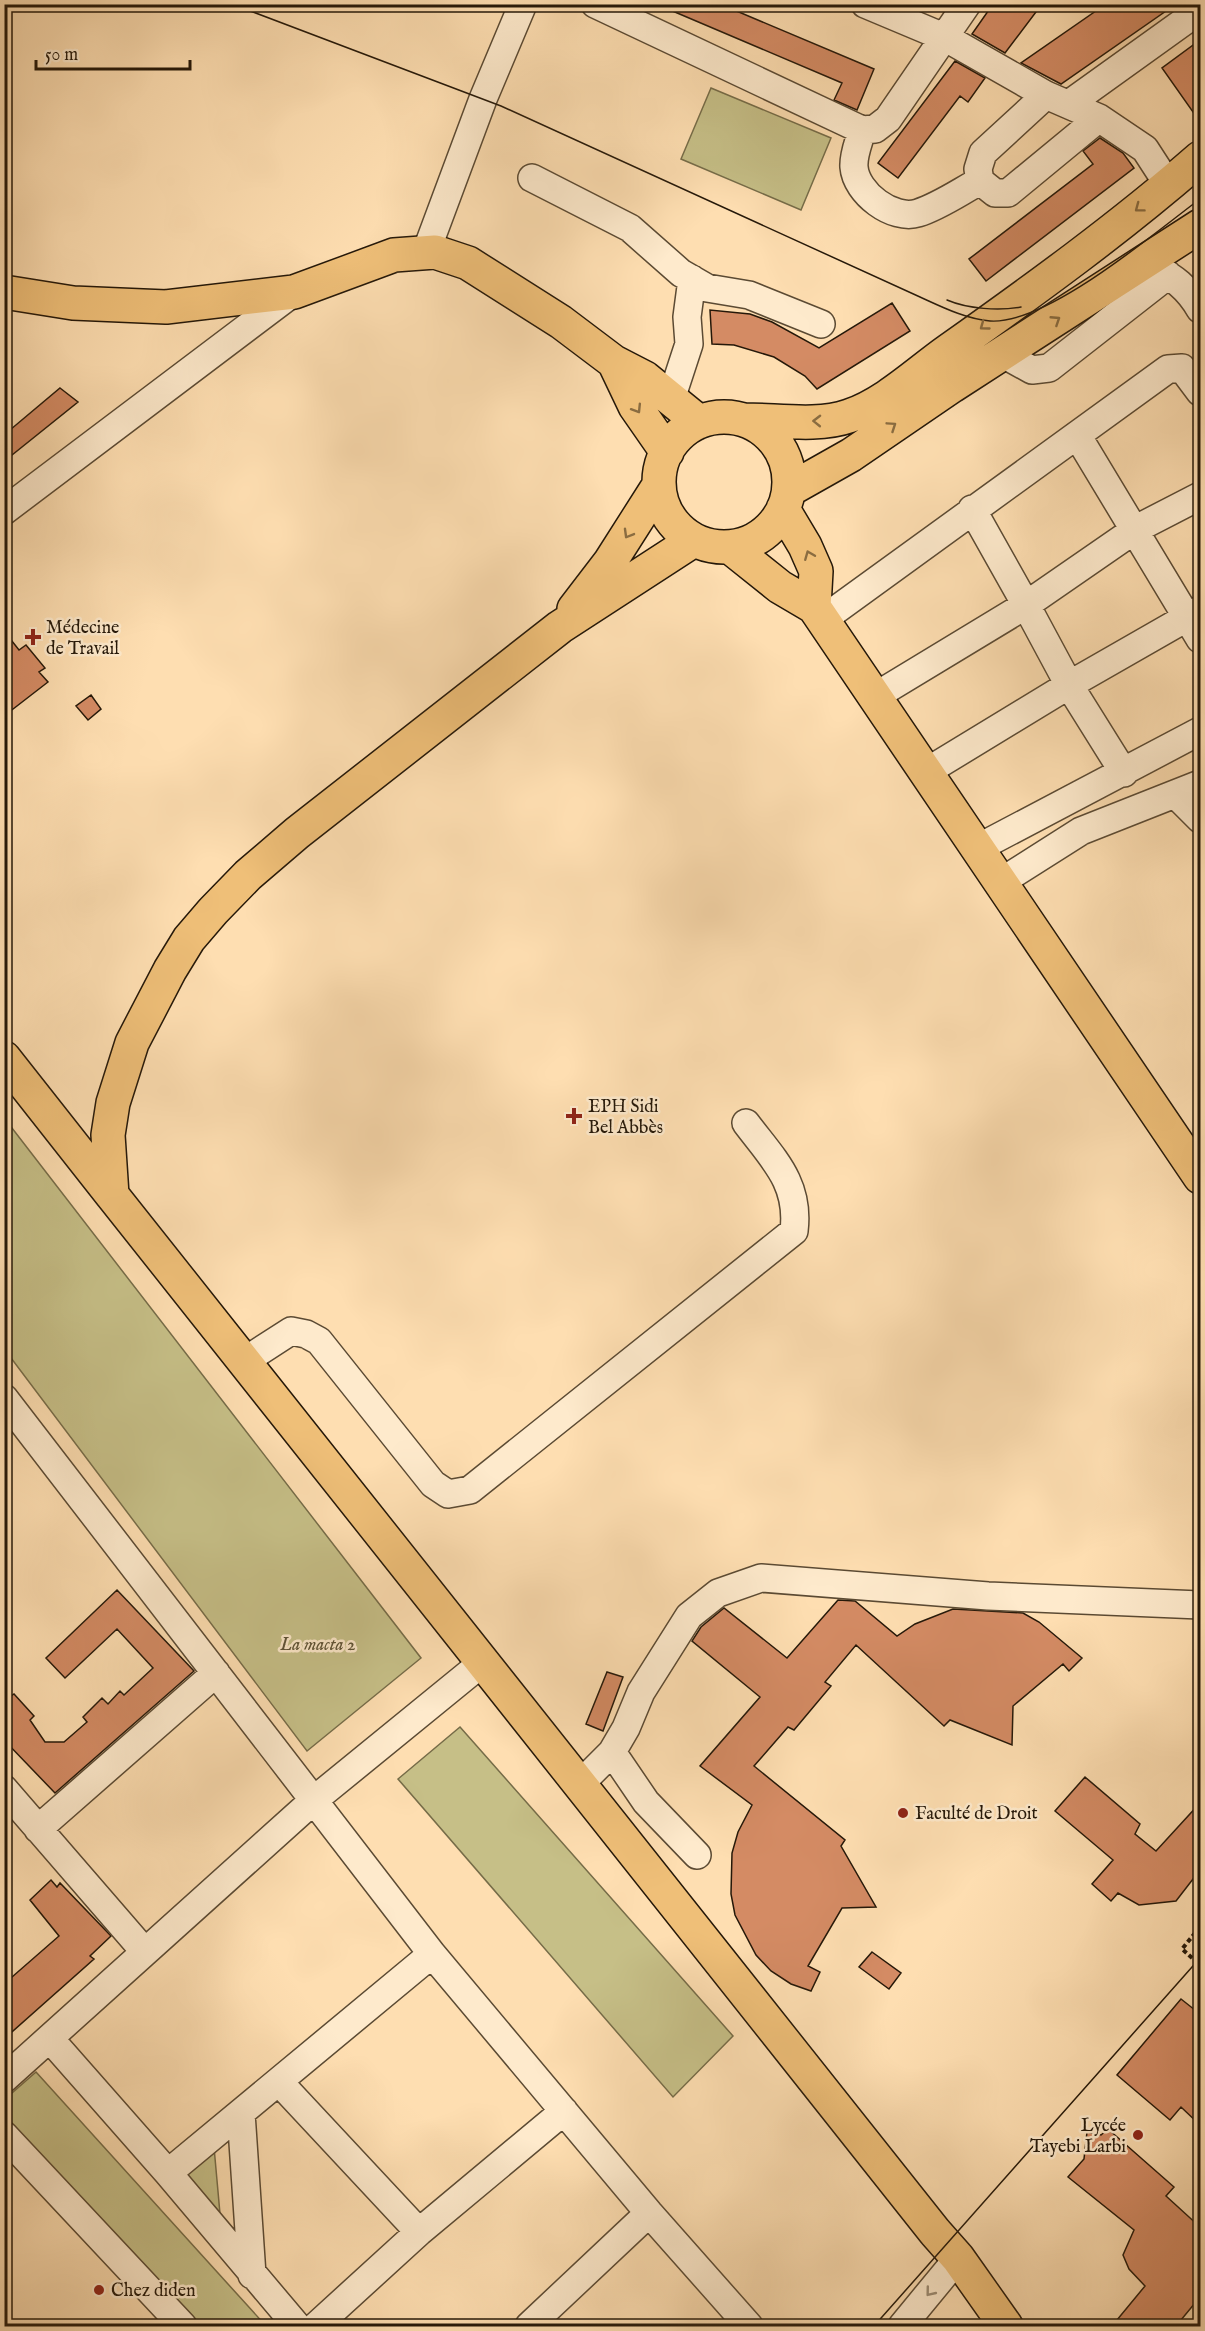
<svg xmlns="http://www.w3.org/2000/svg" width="1205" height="2331" font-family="'IM FELL English',serif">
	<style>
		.green { fill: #c6bf87; stroke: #766c48; stroke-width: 1.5 }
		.building { fill: #d48b64; stroke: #251809; stroke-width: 1.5 }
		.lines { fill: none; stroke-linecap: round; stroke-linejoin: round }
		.minor-casing { stroke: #5b4a33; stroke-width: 30 }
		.major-casing { stroke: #251809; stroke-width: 36 }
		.path { stroke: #251809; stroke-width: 4; stroke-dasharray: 4.5 3; stroke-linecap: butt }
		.minor { stroke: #feeacc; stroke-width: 27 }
		.major { stroke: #efbf78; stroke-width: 33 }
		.tram { stroke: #251809; stroke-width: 1.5 }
		.oneway { stroke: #8a6c40 }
		.oneway2 { stroke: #9c8c74 }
		.poi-dot { fill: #8f2418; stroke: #feeacc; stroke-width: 2 }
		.labels { text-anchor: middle; stroke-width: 5; stroke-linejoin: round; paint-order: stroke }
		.poi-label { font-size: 18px; fill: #251809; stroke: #feeacc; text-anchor: start }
		.park-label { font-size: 18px; font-style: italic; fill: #5d5235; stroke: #feeacc }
	</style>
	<rect width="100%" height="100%" fill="#fedeb1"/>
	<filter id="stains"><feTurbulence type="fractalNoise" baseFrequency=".00333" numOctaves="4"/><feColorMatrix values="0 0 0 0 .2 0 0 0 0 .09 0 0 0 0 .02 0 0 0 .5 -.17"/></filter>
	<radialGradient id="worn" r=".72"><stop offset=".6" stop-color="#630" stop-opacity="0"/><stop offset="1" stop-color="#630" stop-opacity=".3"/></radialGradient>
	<path class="green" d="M711,88L831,138L801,210L681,159Z
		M5,1119L421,1658L307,1751L5,1350Z
		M460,1727L733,2036L673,2097L398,1779Z
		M36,2072L266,2326H190L5,2117L4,2100Z
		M214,2147L221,2225L177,2178Z"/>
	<path class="building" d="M656,4H720L874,69L857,110L834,100L842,83Z
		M993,4H1042L1005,53L972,34Z
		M1106,4H1176L1061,84L1021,63Z
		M1200,40V122L1162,68Z
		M955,61L985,78L968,102L960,96L898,178L878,163Z
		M1100,138L1123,153L1134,168L986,281L969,259L1093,164L1083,151Z
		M892,303L910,331L817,389L805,376L774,357L734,345L712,344L710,310L750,314L772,322L819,348Z
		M60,388L78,402L12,455L4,446V435Z
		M4,631L19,650L26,645L45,668L39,672L48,682L4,716Z
		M91,695L101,709L88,720L76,706Z
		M117,1590L194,1671L55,1793L4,1740V1701L14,1694L34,1716L30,1720L45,1742H64L87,1722L83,1717L102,1698L108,1704L120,1691L124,1695L153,1668L117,1629L65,1678L46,1658Z
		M838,1600L855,1601L897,1636L915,1624L953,1609L1023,1613L1039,1622L1082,1658L1069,1671L1063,1664L1013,1706L1012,1745L950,1720L944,1726L856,1645L825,1682L831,1686L794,1730L788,1727L754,1766L845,1840L841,1846L876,1907L842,1908L808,1966L820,1972L811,1991L791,1984L771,1971L756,1955L735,1915L731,1894L732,1853L738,1832L752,1805L700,1766L760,1697L692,1641L701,1627L724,1608L787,1658Z
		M607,1672L623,1677L603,1731L586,1724Z
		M1085,1777L1140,1824L1135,1834L1156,1851L1200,1803V1870L1176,1901L1139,1905L1118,1893L1111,1901L1092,1884L1113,1860L1055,1811Z
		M51,1880L57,1887L60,1883L111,1936L90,1956L94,1959L4,2039V1984L59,1936L30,1900Z
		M872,1952L901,1973L889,1989L859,1967Z
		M1181,1999L1200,2014V2125L1181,2107L1170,2120L1117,2075Z
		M1108,2129L1174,2187L1166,2196L1200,2227V2297L1176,2326H1112L1145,2286L1129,2269L1123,2255L1134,2230L1068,2177L1084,2159L1087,2132L1101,2135Z"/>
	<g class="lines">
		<defs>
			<path id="minor" d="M595,4L862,130L875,129L888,119L967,4
				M865,4L946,38L1046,95L1099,118L1145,149L1169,186
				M1046,95L983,153L978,169L980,181L995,193H1008L1099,118
				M1069,104L1200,10
				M862,130C859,142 853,155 854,167C856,193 893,221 918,213C940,206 961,191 980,181
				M532,178L630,228L681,273L707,288L749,295L821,324
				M426,252L483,99L523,4
				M1152,266C1173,277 1188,288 1200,309
				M1003,354L1032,370L1049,368L1168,275
				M671,399L689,344L687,317L692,279
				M1077,435L1200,639
				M4,511L294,292
				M822,620L1168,369L1182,368L1200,392
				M874,697L1026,605L972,509
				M926,772L1069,685L1200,610
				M1124,773L1069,685L1026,605L1136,529L1200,496
				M1175,794L1200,819
				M976,849L1200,731
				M999,883L1081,831L1200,784
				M243,1362L291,1331L306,1334L319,1341L433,1484L448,1494L470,1490L794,1231C800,1183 773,1159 746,1123
				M4,1398L432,1954L649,2213L749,2326
				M612,1752L646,1802L697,1855
				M579,1785L612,1752L626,1728L641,1692L689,1616L718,1593L761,1578L988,1596L1200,1605
				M4,1789L145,1952
				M38,1829L216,1673
				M51,2040L168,2173L297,2326
				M4,2079L314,1800L482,1663
				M279,2082L419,2232
				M241,2113L252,2275
				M4,2135L183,2326
				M168,2173L432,1954
				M316,2326L419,2232L564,2111
				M529,2326L649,2213
				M902,2326L958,2258"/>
			<path id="major" d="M4,292L73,303L166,307L294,292L394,255L435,252L468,263L561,322L614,362L645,378L699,422
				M614,362L635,406L667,452
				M659 482a65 65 0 1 1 130 0a65 65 0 1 1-130 0Z
				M745,420C778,420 818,427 849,416C885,404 917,373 948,351C1034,290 1121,227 1200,158
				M789,490L851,455L952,386L1200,226
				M783,509L805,546L816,571L814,607
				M694,540L560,627L297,833L248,875L213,911L189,939L170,970L132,1043L113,1103L108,1135L112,1195L935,2232L958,2258L1006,2326
				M730,547L780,587L814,607L1200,1177
				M574,609L610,562L659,485
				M4,1058L112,1195"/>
		</defs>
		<use href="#minor" class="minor-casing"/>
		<use href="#major" class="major-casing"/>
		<path class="path" d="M1200,1927L1182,1949L1200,1965"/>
		<use href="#minor" class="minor"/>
		<use href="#major" class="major"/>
		<path class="tram" d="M232,4L501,106L920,297C942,307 966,319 990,321C1047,325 1154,233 1200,199
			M947,300C968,309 999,311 1021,307
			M874,2326L1200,1958"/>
	</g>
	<defs><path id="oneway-chevron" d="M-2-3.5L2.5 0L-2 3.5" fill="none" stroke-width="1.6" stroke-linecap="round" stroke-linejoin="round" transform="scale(1.5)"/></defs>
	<g class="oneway">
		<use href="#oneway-chevron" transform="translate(1139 208) rotate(143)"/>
		<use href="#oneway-chevron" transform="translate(1056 320) rotate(-33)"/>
		<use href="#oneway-chevron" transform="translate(984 326) rotate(144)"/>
		<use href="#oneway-chevron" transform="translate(637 409) rotate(58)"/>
		<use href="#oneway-chevron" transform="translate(817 421) rotate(-179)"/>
		<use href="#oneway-chevron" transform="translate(892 426) rotate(-34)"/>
		<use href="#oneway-chevron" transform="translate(628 534) rotate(120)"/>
		<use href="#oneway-chevron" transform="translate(809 555) rotate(-112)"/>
	</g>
	<use class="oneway2" href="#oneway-chevron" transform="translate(930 2292) rotate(129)"/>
	<g class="poi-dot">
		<path d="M30 628h6v6h6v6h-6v6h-6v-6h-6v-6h6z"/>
		<path d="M571 1107h6v6h6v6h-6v6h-6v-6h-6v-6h6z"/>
		<circle cx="903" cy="1813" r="6"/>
		<circle cx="1138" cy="2135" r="6"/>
		<circle cx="99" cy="2290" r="6"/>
	</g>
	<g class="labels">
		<g class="poi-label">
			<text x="46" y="633">Médecine<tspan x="46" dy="21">de Travail</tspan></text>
			<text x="588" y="1112">EPH Sidi<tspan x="588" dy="21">Bel Abbès</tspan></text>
			<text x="915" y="1819">Faculté de Droit</text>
			<text x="1126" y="2131" text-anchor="end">Lycée<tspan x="1126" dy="21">Tayebi Larbi</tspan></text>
			<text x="111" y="2296">Chez diden</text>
		</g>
		<g class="park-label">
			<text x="318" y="1650">La macta 2</text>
		</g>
	</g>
	<rect width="1205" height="2331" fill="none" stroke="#fedeb1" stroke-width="24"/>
	<rect x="6" y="6" width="1193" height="2319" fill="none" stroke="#251809" stroke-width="3"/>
	<rect x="12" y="12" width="1181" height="2307" fill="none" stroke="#251809" stroke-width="1.5"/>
	<path d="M36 60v9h154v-9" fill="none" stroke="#251809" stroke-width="3"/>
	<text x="45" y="60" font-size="18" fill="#251809" stroke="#feeacc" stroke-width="4.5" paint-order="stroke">50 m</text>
	<rect width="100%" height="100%" filter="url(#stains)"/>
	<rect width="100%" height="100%" fill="url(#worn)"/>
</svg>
